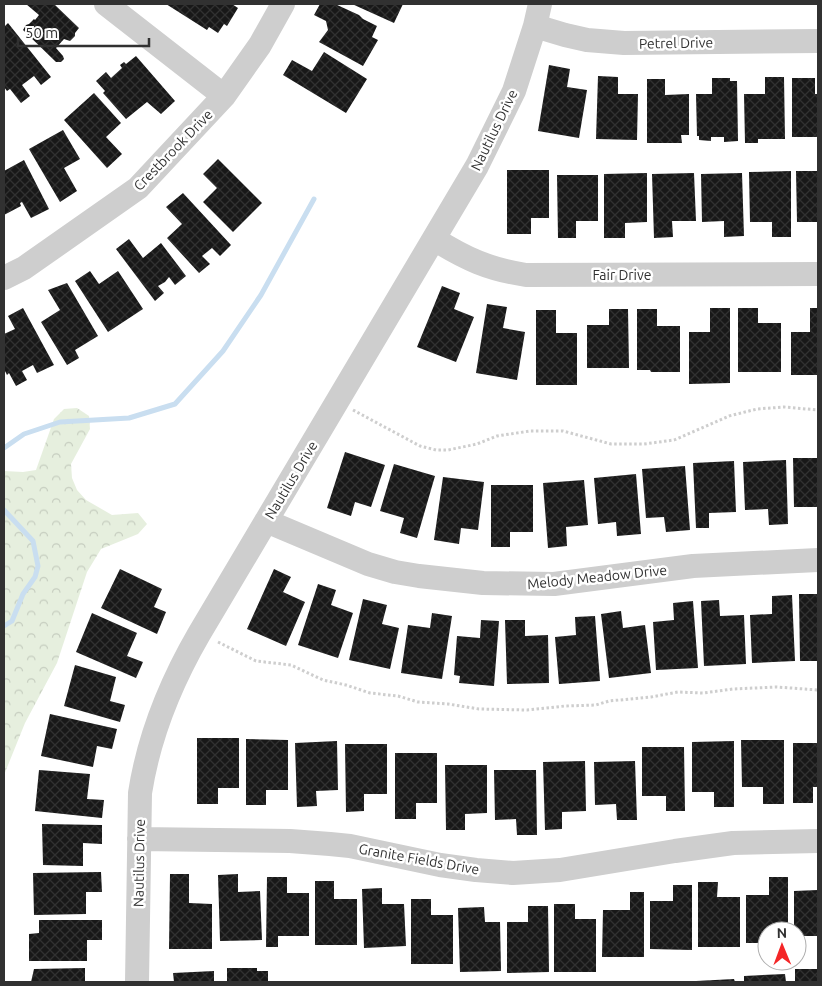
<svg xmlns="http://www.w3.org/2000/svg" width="822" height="986" font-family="Ubuntu,sans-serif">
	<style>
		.forest { fill: url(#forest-crowns) }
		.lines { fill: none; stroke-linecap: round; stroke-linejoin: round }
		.stream { stroke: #c9def0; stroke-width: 5 }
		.building { fill: url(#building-cross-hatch) }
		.path { stroke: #cecece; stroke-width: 3; stroke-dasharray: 2.5 2.5; stroke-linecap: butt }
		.minor { stroke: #cecece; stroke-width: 24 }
		.labels { text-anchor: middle; stroke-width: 5; stroke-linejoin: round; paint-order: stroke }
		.street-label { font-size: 14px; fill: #313131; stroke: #fff }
	</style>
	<defs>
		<pattern id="forest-crowns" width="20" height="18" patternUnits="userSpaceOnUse" patternTransform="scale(1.25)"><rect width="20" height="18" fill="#e6efde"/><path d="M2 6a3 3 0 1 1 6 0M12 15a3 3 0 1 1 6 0" fill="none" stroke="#c6cdbf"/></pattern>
		<pattern id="building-cross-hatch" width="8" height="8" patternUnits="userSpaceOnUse" patternTransform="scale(1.25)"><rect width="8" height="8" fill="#181818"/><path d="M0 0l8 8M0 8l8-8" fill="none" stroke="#313131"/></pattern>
	</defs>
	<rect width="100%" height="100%" fill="#fff"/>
	<path class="forest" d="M77,408L89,416L90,429L71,464L72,478L77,490L86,500L112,515L138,513L147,524L138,534L101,549L87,572L57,663L25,723L4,775V471L23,472L36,470L54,419L64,409Z"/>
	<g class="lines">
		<path class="stream" d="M4,448L24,434L60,422L129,418L175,404L223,351L261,295L314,199
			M4,510L33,541L38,566L35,577L23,594L12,621L4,626"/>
	</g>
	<path class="building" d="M26,4H54L79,28L75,33V36L70,41L64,39L56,48L63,56L64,59L61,62H56L23,30L26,25L29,24L34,19L35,20L39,15Z
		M166,4H232L238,8L227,26L224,24L218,33L209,27L207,30Z
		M320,4H335L359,15L363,19L377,26L372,37L378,40L363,66L319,42L328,30L326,21L314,15Z
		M352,4H403L394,23Z
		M8,23L51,77L41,85L34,76L22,85L30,96L21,103L10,89L7,91L4,87V27Z
		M324,52L367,79L346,113L283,75L292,60L312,71Z
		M136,56L175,101L161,114L147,102L126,119L103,93L105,91L96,81L106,72L111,78L122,68L120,65L124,62L126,64Z
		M549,65L570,69L567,87L587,90L579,138L538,131Z
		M598,76L618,77V94H638L637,140L596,139Z
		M765,77H784L785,139H758V143H745L744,94H765Z
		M712,78H730V81H737L738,141L724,142V137H711V141L699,140V136H697L696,94H712Z
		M792,78H815V94H818V137H792Z
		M647,79H665V95L689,94V135H681L682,143H647Z
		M94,93L121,123L106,137L122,154L107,168L64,120Z
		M63,130L80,159L64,168L77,191L60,202L29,149Z
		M218,159L262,203L233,232L203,202L217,188L203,174Z
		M24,160L49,209L31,218L22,202L20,203L21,206L4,215V171Z
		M507,170H549V218H531V234H507Z
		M791,171V237H772V222H750L749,172Z
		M796,171H818V222H797Z
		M647,173V222L625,223V238H604V174Z
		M694,173L696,221H672L673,237L654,238L652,174Z
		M742,173L744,236L724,237V221L702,222L701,174Z
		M557,175H598V221H576V238H558Z
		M183,193L231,245L220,256L212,248L202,256L210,264L199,273L167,238L182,224L166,207Z
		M129,239L143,258L161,243L186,276L175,285L169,277L165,282L158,286L164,293L155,301L116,249Z
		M90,271L99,284L118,271L143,309L108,332L75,281Z
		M67,283L98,336L75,350L79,358L67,365L41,322L60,310L48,290Z
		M442,286L460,293L454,309L474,317L456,362L417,347Z
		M487,304L507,307L503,328L525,332L517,380L476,373Z
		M23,308L54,365L37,373L33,365L22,371L27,380L16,386L9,373L7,375L4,369V334L15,329L8,316Z
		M710,308H730V383L689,384V332H710Z
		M738,308H758V323H781V372H738Z
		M810,308H818V375H791V332H810Z
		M609,309H628L629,368H587V325H609Z
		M637,309H657V326H680V372H651L650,370H637Z
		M536,310H556V333H577V385H536Z
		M345,452L385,465L371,507L355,502L351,516L327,508Z
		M793,458H818V507H794Z
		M786,460L788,524L769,525L768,509L745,510L743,462Z
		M734,461L736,512L709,513V528H696L693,463Z
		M394,464L435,476L417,538L400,533L404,518L380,511Z
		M685,466L690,530L666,532L664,517L646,518L642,469Z
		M636,474L641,534L617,536L616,522L598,524L594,478Z
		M443,477L484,482L478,530L461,528L459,544L434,540Z
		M584,480L588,525L566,527L567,546L548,548L543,483Z
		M491,485H533V532H510V547H491Z
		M120,569L162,589L154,607L166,612L157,634L101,608Z
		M274,569L291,577L283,592L305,602L286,646L247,629Z
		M318,584L336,590L331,605L353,613L338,658L298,645Z
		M799,594H818V661H800Z
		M792,595L795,661L752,663L750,615L772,614V596Z
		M363,599L387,605L382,624L399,628L390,669L349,660Z
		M719,600L720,616L744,615L746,664L704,666L701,601Z
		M693,601L698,668L656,670L653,622L674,620L673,603Z
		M621,611L623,628L645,625L651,673L609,678L601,614Z
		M92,613L137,633L127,656L143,662L136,678L76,652Z
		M432,613L452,616L442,679L401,673L408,625L430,628Z
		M595,616L600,681L559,684L555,637L576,635L575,617Z
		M481,620L499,621L494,686L459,683L460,676L454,675L457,636L480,638Z
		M505,620H525V636L548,635L549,683L507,684Z
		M75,665L116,677L110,701L125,705L120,722L64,706Z
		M50,714L117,729L112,749L97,746L93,767L41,756Z
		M197,738H239V788H218V804H197Z
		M246,739L288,740V790H266V805H246Z
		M741,740H784V804H763V787H742Z
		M337,741L338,790L316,791L317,806L297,807L295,743Z
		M734,741V807H714V792H692V742Z
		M793,743H818V787H813V803H793Z
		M345,744H387V794H364V811L346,812Z
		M642,747H684L685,811H666V796H642Z
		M395,753H437V803H416V819H395Z
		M585,761L586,811L562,812V829L545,830L543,762Z
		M635,761L637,820H617L616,804L595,805L594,762Z
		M445,765H487V813L465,814V830H446Z
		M39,770L90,774L87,799L104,800L102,818L35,811Z
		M494,770H536L537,835H517L516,819L495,820Z
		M42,824L102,825V844L83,843V866L43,865Z
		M101,872L102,892H86V914L34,915L33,873Z
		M170,874H189V903L212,904V949H169Z
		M238,874V892L260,891L262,940L220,941L218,875Z
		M267,877H287V893H309V936H278V947H266Z
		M769,877H788V931H767V943H746V895H769Z
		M315,881H334V899H357V945H315Z
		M698,882H718L717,897H740V947H698Z
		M673,885H692V950L650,949V901H673Z
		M382,888V904H404L406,946L364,948L362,889Z
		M818,890V936H797V931H794V891Z
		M630,892H644V957H602L603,910H630Z
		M411,899H431V915H453V964H411Z
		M554,904H575V919H596V972H554Z
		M528,906H548L549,972L507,973V922H528Z
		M484,907L485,922H500L501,971L460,972L458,908Z
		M39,920H102V940H87V961H29V934L39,933Z
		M85,968V982H31L34,969Z
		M227,968H257V971H268V982H227Z
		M795,969H818V982H795Z
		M214,971V982H174L173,973Z
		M785,974L786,982H744V976Z
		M734,979L735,982H697L696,981Z"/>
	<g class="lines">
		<path class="path" d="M353,410L420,446L436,450H448L477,444L497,436L530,431H563L611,444H644L674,440L729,416L757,409L784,407L818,410
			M218,642L256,661L291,665L323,680L346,685L370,693L398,696L418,702L448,704L479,709L527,710L565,706L596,705L609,701L651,697L678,692L703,693L733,689L777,687L818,690"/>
		<path class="minor" d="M106,4L224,96
			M535,26L565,35L587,40L624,43L818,41
			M434,239C466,259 488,269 526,275L818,274
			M4,278L24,268L138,188L224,96L260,45L283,4
			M266,521L368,564L395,572L419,576L483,583L554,584L693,566L818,560
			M139,839L290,841L330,844L350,846L440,865L476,870L513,873L560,870L675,851L733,843L818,841
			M137,982L140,793C149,735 170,684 199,634L477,166L514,91L535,26L540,4"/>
	</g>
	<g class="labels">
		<g class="street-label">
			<text transform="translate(676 43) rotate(-1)" y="5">Petrel Drive</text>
			<text transform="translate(494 130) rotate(-64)" y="5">Nautilus Drive</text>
			<text transform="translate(173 150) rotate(-46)" y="5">Crestbrook Drive</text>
			<text x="622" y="280">Fair Drive</text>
			<text transform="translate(291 480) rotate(-59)" y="5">Nautilus Drive</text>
			<text transform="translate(597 577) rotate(-6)" y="5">Melody Meadow Drive</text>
			<text transform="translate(419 859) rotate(10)" y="5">Granite Fields Drive</text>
			<text transform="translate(139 863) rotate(-89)" y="5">Nautilus Drive</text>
		</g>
	</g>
	<rect width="822" height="986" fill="none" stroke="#313131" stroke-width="10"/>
	<g transform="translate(782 946) rotate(359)"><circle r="24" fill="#ffffff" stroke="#adadad"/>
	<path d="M0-4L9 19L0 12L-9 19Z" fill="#f42627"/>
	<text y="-8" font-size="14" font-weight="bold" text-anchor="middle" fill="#313131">N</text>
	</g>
	<path d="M18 38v8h131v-8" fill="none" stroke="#313131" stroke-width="2.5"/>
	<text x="25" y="38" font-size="15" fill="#313131" stroke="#ffffff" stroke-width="4" paint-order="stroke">50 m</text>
</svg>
